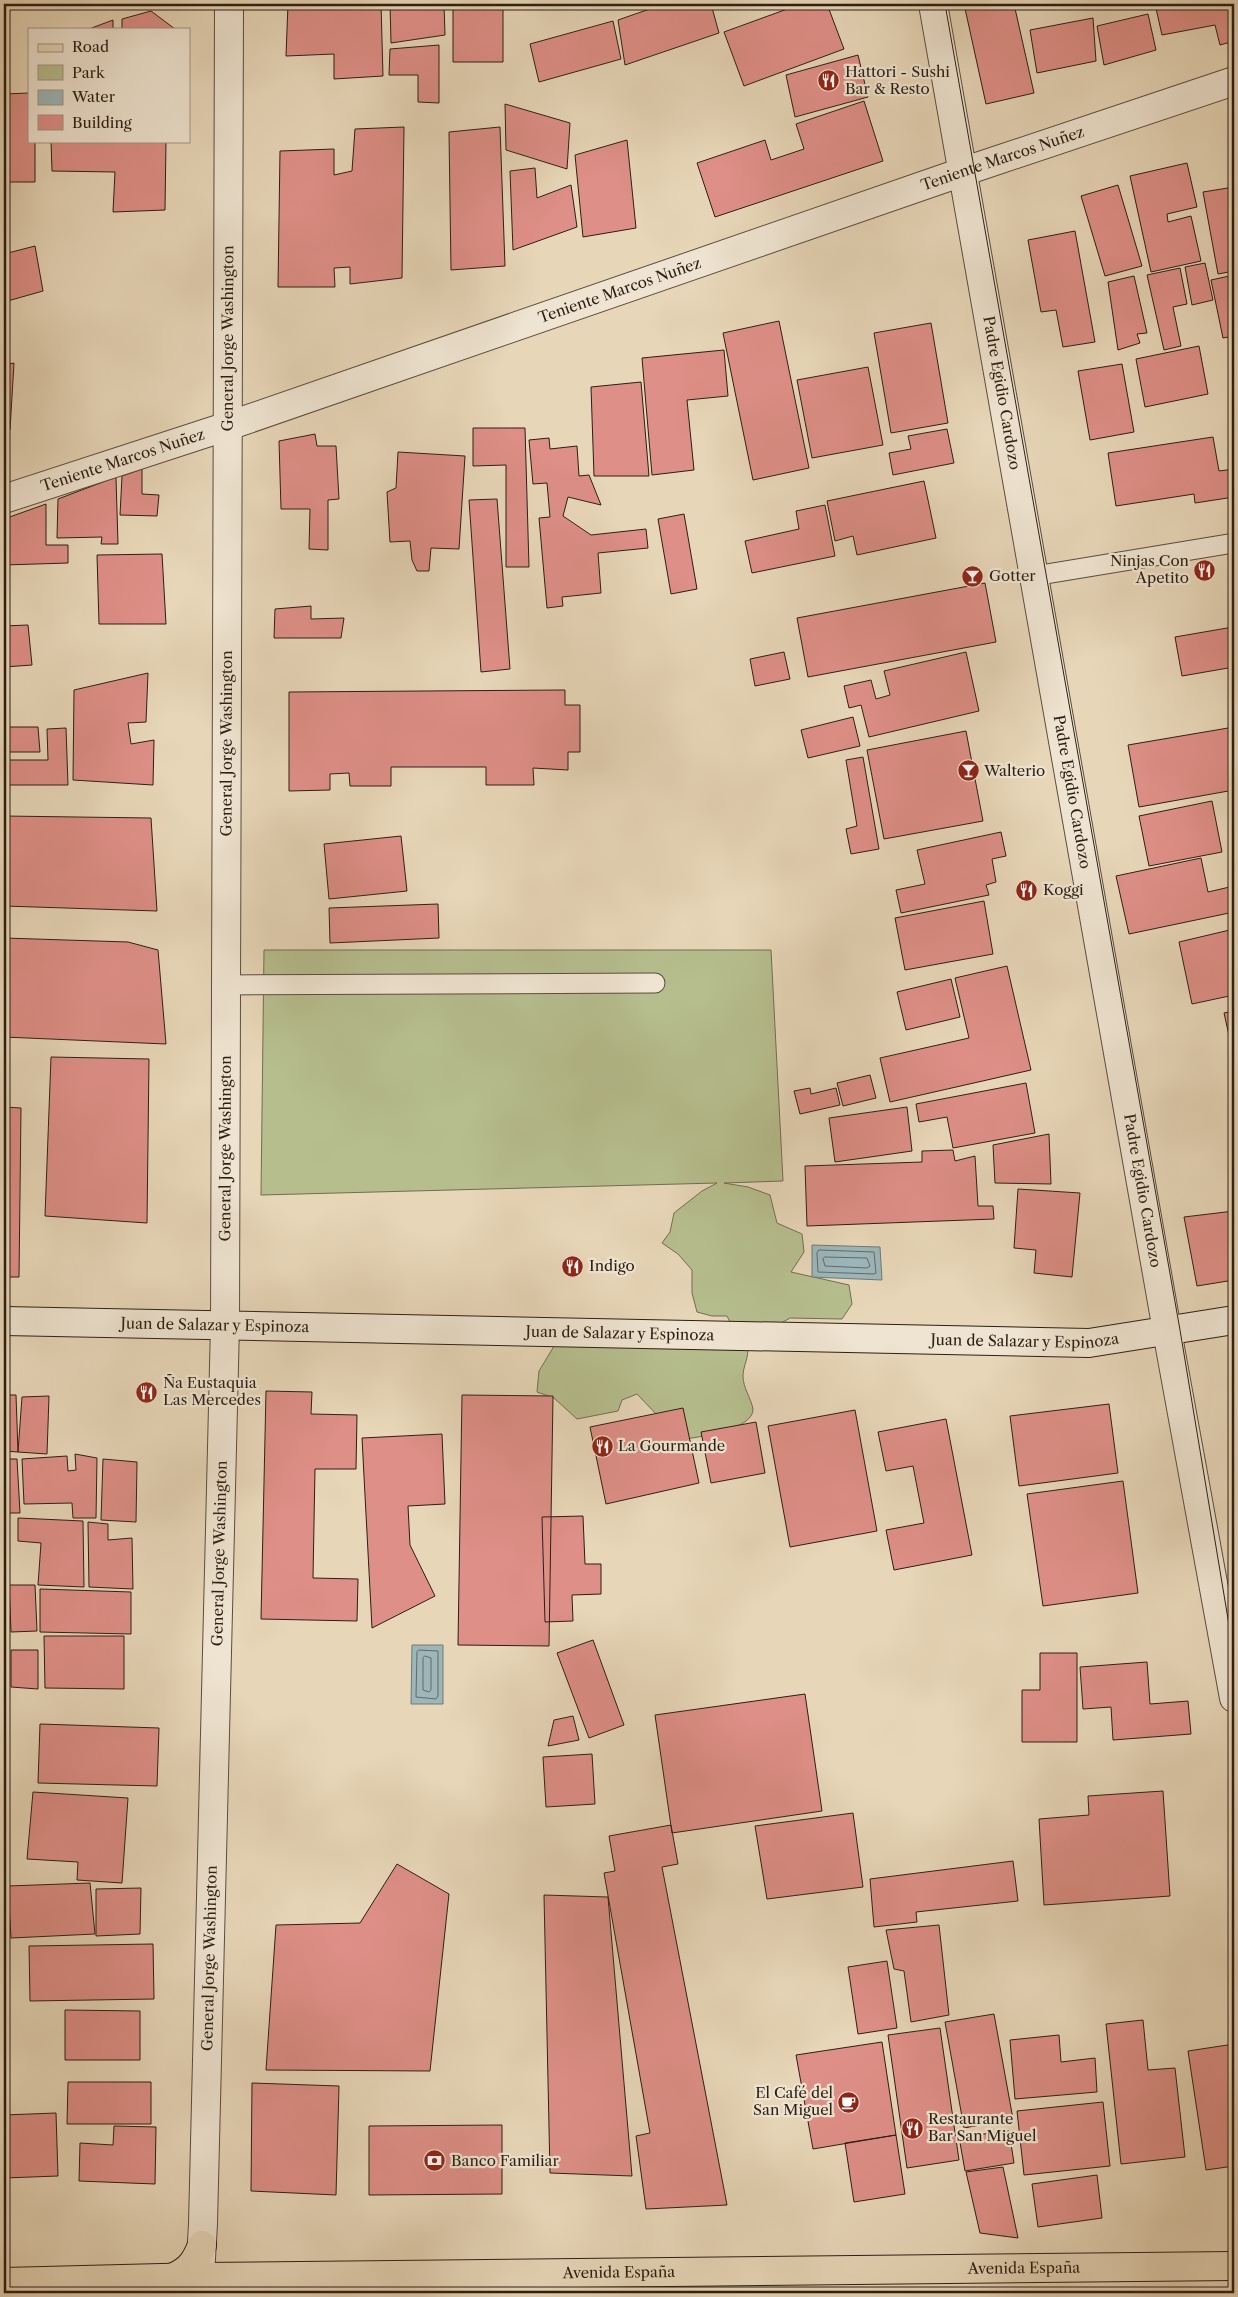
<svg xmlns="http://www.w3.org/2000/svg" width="1238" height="2297" font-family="'Libre Caslon Text',serif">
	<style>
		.green { fill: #b6be8e; stroke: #716e50 }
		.water { fill: #9cb6ba; stroke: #6f7a77 }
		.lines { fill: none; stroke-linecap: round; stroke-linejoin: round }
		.shore { stroke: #646a66; stroke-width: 1 }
		.building { fill: #de8f87; stroke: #2c1f13 }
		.lane-casing { stroke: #5b4d3c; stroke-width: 21 }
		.street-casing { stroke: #5b4d3c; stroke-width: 30 }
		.secondary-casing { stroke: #2c1f13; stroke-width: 30 }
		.primary-casing { stroke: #2c1f13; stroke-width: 30 }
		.lane { stroke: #efe4d1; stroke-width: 19 }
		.street { stroke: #efe4d1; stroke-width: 28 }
		.secondary { stroke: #efe4d1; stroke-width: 28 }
		.primary { stroke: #e7d6b8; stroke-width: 28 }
		.tram { stroke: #2c1f13; stroke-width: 1 }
		.labels { text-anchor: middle; stroke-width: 4.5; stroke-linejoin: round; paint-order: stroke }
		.poi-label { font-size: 15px; fill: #2c1f13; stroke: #efe4d1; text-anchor: start }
		.street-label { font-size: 15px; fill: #2c1f13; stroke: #efe4d1 }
	</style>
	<rect width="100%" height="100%" fill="#e7d6b8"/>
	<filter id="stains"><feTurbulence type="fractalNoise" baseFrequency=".004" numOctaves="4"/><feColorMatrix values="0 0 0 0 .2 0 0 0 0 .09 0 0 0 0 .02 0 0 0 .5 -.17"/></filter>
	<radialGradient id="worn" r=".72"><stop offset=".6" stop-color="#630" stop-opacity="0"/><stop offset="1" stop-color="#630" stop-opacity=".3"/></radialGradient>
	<path class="green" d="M264,950H771L783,1181L724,1183L748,1187L770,1195L777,1223L802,1234L804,1252L791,1272L849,1285L852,1304L842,1319L790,1318L776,1326L733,1328L727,1316H712L697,1312L692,1293V1270L678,1254L662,1243L670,1232L674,1213L702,1191L717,1183L261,1195Z
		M562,1333L747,1345C750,1357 743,1365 743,1376C743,1388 751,1398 753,1409C754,1429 700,1437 685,1439L659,1417L637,1394L622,1400L618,1411L577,1419L554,1398L537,1392L539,1371Z"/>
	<path class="water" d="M812,1245L880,1247L882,1280L812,1277Z
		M412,1645H443V1704H411Z"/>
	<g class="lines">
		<path class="shore" d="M819,1250L874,1252L876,1273L874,1274L818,1272L817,1253Z
			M825,1257L867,1258L870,1266L867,1268L825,1266L823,1259Z
			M419,1650L438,1651V1696L436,1699L416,1697L417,1652Z
			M425,1656L431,1658V1690L429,1692L423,1690V1658Z"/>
	</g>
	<path class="building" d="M288,4H381L383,76L334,79V54L286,56Z
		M390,4H444L445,35L391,43Z
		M453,4H503V62H453Z
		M664,4H711L719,33L625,65L618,20Z
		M801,4H827L844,49L744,86L724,32Z
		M964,4H1014L1034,93L986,104Z
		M1155,4H1234V41L1220,45L1215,25L1162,35Z
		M151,11L175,29H122V19Z
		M1148,14L1156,50L1104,65L1097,26Z
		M1093,18L1096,61L1037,73L1030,30Z
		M113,20V29H89Z
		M613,21L621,59L539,82L530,44Z
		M439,45V103L418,102V75H389L390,49Z
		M858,55L868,97L795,117L786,75Z
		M29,93V141H35V182H4V94Z
		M864,101L883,161L715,217L697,163L765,140L771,160L804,149L796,124Z
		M505,104L570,123L567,169L506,150Z
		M404,127L402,278L350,284V267L334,268L335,287H278L280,151L334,149V175L352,171L355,129Z
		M500,127L505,266L451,270L449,132Z
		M627,140L636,228L583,237L575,155Z
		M51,141H166L165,210L113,212L115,172L52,171Z
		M1187,163L1197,207L1167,214L1168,222L1191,216L1201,261L1151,272L1130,176Z
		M535,168L537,198L571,185L577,227L513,250L510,171Z
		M1118,185L1142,266L1105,276L1081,196Z
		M1234,187V271L1218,274L1203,192Z
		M1075,231L1095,342L1063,347L1056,310L1041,312L1028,240Z
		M35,246L43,291L4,302V254Z
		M1205,263L1213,300L1192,305L1185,267Z
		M1180,268L1187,304L1173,307L1181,346L1164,350L1147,275Z
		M1234,275V336L1223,338L1211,280Z
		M1134,276L1147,333L1137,334L1140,343L1118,350L1108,282Z
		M779,321L809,468L753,480L723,333Z
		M931,323L948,423L891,433L874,333Z
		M1199,346L1208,394L1145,407L1136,359Z
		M724,350L728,396L687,400L694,470L652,475L642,358Z
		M14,363L10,430H4V365Z
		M1122,364L1134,432L1090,440L1078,371Z
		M868,367L883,445L812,458L797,380Z
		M641,382L649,476H594L591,387Z
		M473,428H525L529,567H506V465L473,466Z
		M947,429L954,463L893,475L889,453L911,449L908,436Z
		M315,434L317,446H336L339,499L328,500V550L309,549L310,509H281L279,441Z
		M1213,437L1219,471L1234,469V497L1195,503L1194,494L1116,506L1108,453Z
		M549,438L550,449L577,446L579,476L589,475L601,505L568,497L563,516L591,535L646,529L648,548L598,553L601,593L562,597L563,606L547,608L539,518L550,517L547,483L533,484L529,440Z
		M398,452L465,456L459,549L431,548L429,571H417L412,560L410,541L390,542L387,492L396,488Z
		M142,469V494L159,495L157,516L120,515L122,476Z
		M116,477L118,544H101L102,537L57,538L58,499Z
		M924,481L936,538L857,555L853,536L835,541L827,501Z
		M497,499L510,669L481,672L469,500Z
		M46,504V545H68V563L4,565V519Z
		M825,505L835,556L752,573L745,541L799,529L796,511Z
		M684,514L697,589L671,594L658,519Z
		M162,554L166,624H99L97,555Z
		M985,583L996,642L808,677L797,618Z
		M311,606V619L344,618L341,638H274L275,609Z
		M1234,607V667L1182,676L1175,637L1233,627L1232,608Z
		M28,625L32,665L4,667V626Z
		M784,652L790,679L755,686L750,659Z
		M966,652L979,711L869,737L861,705L849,708L844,686L871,680L876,699L890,695L884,671Z
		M148,673L146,722L128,723L131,744L154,740L153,785L73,780L74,690Z
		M560,690H565V705H580V752H568V770L533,768L534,785H486V767H391V786H350L349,773L330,774V790L289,791V692Z
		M853,717L860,746L808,758L801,730Z
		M4,727H38L40,752H4Z
		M1234,727V790L1139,807L1128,745Z
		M66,728L68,785H4V760H48L47,729Z
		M966,731L983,821L884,839L867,750Z
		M863,757L879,849L851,854L846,829L857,826L846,760Z
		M1212,801L1222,852L1149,866L1139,816Z
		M4,816L151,818L157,911L4,906Z
		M1001,832L1006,856L992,859L996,882L986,885L989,895L901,913L896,890L925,884L917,850Z
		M401,836L407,891L329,899L324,844Z
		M1201,858L1208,892L1234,886V912L1129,934L1116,876Z
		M984,901L993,954L905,970L895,918Z
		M438,904L439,938L330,943L329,908Z
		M1234,929V995L1192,1004L1179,942Z
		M4,938L128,942L158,950L166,1044L4,1037Z
		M1007,966L1031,1070L890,1102L880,1058L969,1038L955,978Z
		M951,979L960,1017L906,1030L897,992Z
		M1234,1011V1049H1232L1224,1013Z
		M51,1057L149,1059L147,1223L45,1216Z
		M870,1075L876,1098L843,1106L837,1083Z
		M1026,1083L1035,1133L953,1148L947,1117L919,1122L916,1104Z
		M810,1088L811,1094L836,1088L840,1105L800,1114L794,1091Z
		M4,1107L21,1108L19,1277H4Z
		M907,1107L912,1151L835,1162L829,1118Z
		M1049,1134L1051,1184L995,1183L993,1145Z
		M953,1150L955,1161L975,1156L978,1206H993L994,1219L807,1226L805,1166L922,1162V1151Z
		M1018,1189L1080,1193L1072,1277L1034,1273L1036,1250L1014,1248Z
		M1234,1211V1280L1197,1286L1184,1217Z
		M266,1391L312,1392L311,1414L357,1415L356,1469H315L313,1578L358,1579L357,1621L261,1619Z
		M4,1395H16L18,1452L4,1451Z
		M462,1395L553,1396L549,1646L458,1645Z
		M49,1396L47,1454L18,1452L22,1397Z
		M1109,1404L1118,1473L1019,1486L1010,1416Z
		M683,1408L699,1483L606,1504L590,1427Z
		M855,1410L877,1531L790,1547L768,1426Z
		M946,1419L972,1555L894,1570L886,1530L924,1523L913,1466L886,1471L878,1432Z
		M756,1422L765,1473L711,1483L701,1432Z
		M442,1434L445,1504L408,1506L410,1545L435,1596L372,1628L362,1438Z
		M75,1454L97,1458L96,1518H73L72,1503L24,1504L22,1459L67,1456L68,1471L76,1470Z
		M4,1459H17L20,1513H4Z
		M103,1459L137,1462L136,1522L101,1520Z
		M1123,1481L1138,1593L1043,1606L1027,1494Z
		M583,1516L585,1564H601V1594L572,1595L573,1621L545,1622L542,1517Z
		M18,1518L83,1521L84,1587L38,1585L41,1543L18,1541Z
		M88,1522L108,1524V1540L132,1538L133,1589L89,1587Z
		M9,1585H35L37,1631L11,1632Z
		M40,1589L131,1592V1634L40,1632Z
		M44,1636H124V1689L45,1688Z
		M593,1640L624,1725L589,1738L557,1653Z
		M11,1650H38V1689L11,1687Z
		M1040,1653H1077V1742H1022V1690H1040Z
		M1147,1662L1150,1704L1188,1701L1191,1734L1113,1740L1111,1707L1083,1709L1080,1667Z
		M805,1694L822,1811L672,1833L655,1715Z
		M573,1716L579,1740L548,1746L554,1720Z
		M40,1724L159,1728L157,1786L38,1783Z
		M592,1754L595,1804L546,1807L543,1757Z
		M1163,1791L1170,1896L1044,1905L1039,1819L1089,1815L1088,1796Z
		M33,1792L128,1798L122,1883L77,1880L78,1862L27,1859Z
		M853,1813L863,1887L767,1899L755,1826Z
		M671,1825L678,1864L662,1867L727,2205L646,2209L636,2136L650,2133L604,1873L615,1871L609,1836Z
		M1013,1861L1018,1901L916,1912L917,1922L874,1927L870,1879Z
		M397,1864L449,1894L430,2071L266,2070L276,1925L360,1923Z
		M90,1883L95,1934L11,1938L8,1886Z
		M141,1888L140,1934L96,1936V1889Z
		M544,1895L608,1897L632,2176L550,2173Z
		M939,1925L949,2015L911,2022L904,1971L894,1969L886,1930Z
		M153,1944L154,1999L30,2001L29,1946Z
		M887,1961L897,2028L858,2034L848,1967Z
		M65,2010L140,2011V2060H65Z
		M994,2014L1013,2119L964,2128L945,2022Z
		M1143,2020L1148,2070L1175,2068L1185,2157L1121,2164L1106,2024Z
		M940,2028L959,2160L907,2168L888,2035Z
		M1059,2035L1061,2062L1095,2058L1097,2092L1015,2099L1010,2040Z
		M882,2042L896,2135L813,2149L796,2055Z
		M1234,2044V2166L1206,2170L1188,2051Z
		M68,2082H151V2124H67Z
		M252,2083L339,2086L336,2195L251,2191Z
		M1103,2102L1110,2166L1024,2175L1017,2111Z
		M56,2113L58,2176L4,2178V2115Z
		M502,2125V2194L369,2195V2126Z
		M114,2126L156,2127L155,2184L79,2181L80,2143L113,2145Z
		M1009,2131L1014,2163L965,2171L959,2137Z
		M896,2135L905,2194L854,2202L845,2143Z
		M1003,2167L1018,2238L980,2233L966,2172Z
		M1097,2175L1102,2218L1038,2227L1032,2184Z"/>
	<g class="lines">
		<defs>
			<path id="lane" d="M1034,576L1234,543
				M226,985L655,983"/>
			<g id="street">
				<path id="s1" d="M933,4L1171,1353L1234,1698"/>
				<path id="s2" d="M4,499L228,426L974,168L1234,81"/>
				<path id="s3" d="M199,2293L203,2224L225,1325L229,4"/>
			</g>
			<g id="secondary">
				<path id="s4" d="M4,1321L1089,1343L1234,1320"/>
			</g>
			<g id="primary">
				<path d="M174,2277C190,2270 196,2261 202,2245"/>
				<path id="s5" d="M4,2282L201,2277L1234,2266"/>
			</g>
		</defs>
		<use href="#lane" class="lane-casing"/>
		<use href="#street" class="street-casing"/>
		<use href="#secondary" class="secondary-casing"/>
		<use href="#primary" class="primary-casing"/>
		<use href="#lane" class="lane"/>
		<use href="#street" class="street"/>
		<use href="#secondary" class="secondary"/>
		<use href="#primary" class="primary"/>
		<path class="tram" d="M945,4L1180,1330L1234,1655"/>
	</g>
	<defs>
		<symbol id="restaurant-disc" viewBox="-11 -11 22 22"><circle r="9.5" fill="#8f2418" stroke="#efe4d1"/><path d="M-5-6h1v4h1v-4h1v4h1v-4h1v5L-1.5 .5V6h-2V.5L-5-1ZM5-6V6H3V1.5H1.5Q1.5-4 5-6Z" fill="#fff"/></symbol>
		<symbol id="bar-disc" viewBox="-11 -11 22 22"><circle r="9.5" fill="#8f2418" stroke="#efe4d1"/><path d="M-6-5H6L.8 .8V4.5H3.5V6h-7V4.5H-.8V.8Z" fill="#fff"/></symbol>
		<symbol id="cafe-disc" viewBox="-11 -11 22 22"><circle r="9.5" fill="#8f2418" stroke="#efe4d1"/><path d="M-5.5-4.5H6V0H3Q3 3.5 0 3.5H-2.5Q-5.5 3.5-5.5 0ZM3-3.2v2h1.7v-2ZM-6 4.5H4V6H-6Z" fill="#fff"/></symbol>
		<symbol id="bank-disc" viewBox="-11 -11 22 22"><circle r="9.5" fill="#8f2418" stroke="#efe4d1"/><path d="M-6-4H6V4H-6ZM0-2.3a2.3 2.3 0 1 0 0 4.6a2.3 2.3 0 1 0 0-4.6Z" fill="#fff"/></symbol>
	</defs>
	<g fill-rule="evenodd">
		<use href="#restaurant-disc" x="816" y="68" width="25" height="25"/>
		<use href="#restaurant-disc" x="1192" y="558" width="25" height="25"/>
		<use href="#bar-disc" x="960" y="564" width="25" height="25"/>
		<use href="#bar-disc" x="956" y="758" width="25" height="25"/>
		<use href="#restaurant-disc" x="1014" y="878" width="25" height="25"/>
		<use href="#restaurant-disc" x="560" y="1254" width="25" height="25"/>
		<use href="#restaurant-disc" x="134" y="1380" width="25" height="25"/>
		<use href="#restaurant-disc" x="590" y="1434" width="25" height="25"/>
		<use href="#cafe-disc" x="836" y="2090" width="25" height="25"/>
		<use href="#restaurant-disc" x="900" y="2116" width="25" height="25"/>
		<use href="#bank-disc" x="422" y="2148" width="25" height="25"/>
	</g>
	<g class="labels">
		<g class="poi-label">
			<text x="845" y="77">Hattori - Sushi<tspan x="845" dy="17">Bar &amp; Resto</tspan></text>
			<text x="1189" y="566" text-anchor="end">Ninjas Con<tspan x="1189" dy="17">Apetito</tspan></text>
			<text x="989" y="581">Gotter</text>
			<text x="984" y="776">Walterio</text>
			<text x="1043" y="895">Koggi</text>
			<text x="589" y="1271">Indigo</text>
			<text x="163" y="1388">Ña Eustaquia<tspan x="163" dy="17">Las Mercedes</tspan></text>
			<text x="618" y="1451">La Gourmande</text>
			<text x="833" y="2098" text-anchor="end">El Café del<tspan x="833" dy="17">San Miguel</tspan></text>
			<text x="928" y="2124">Restaurante<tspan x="928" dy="17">Bar San Miguel</tspan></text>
			<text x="451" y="2166">Banco Familiar</text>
		</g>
		<g class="street-label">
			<text dy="5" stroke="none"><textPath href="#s2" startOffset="1055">Teniente Marcos Nuñez</textPath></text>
			<text dy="5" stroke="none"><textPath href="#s2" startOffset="650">Teniente Marcos Nuñez</textPath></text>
			<text dy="5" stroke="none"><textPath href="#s3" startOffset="1955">General Jorge Washington</textPath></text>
			<text dy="5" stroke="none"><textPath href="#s1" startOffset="395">Padre Egidio Cardozo</textPath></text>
			<text dy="5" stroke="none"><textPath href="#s2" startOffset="125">Teniente Marcos Nuñez</textPath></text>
			<text dy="5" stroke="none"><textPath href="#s3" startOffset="1550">General Jorge Washington</textPath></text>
			<text dy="5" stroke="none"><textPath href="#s1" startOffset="800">Padre Egidio Cardozo</textPath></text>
			<text dy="5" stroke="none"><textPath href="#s3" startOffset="1145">General Jorge Washington</textPath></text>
			<text dy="5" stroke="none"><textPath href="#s1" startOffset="1205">Padre Egidio Cardozo</textPath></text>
			<text dy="5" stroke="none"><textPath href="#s4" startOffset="211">Juan de Salazar y Espinoza</textPath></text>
			<text dy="5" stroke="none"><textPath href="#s4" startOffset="616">Juan de Salazar y Espinoza</textPath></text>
			<text dy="5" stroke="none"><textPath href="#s4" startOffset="1021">Juan de Salazar y Espinoza</textPath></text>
			<text dy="5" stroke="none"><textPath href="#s3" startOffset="740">General Jorge Washington</textPath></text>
			<text dy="5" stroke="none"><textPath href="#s3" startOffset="335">General Jorge Washington</textPath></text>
			<text dy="5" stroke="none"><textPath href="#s5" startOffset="1020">Avenida España</textPath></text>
			<text dy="5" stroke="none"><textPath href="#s5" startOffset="615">Avenida España</textPath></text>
		</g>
	</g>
	<rect width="1238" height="2297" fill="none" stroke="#e7d6b8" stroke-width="20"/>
	<rect x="5" y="5" width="1228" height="2287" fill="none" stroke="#2c1f13" stroke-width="2.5"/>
	<rect x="10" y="10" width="1218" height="2277" fill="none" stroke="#2c1f13"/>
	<rect x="28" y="28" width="162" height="115" fill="#efe4d1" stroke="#a19585"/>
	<rect x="38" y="44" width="25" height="8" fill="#e7d6b8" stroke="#a19585"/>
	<text x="72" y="52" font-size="15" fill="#2c1f13">Road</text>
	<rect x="38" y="65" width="25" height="15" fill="#b6be8e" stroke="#a19585"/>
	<text x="72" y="78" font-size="15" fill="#2c1f13">Park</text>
	<rect x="38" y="90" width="25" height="15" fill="#9cb6ba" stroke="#a19585"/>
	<text x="72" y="102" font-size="15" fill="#2c1f13">Water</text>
	<rect x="38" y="115" width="25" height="15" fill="#de8f87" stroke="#a19585"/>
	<text x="72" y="128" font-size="15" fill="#2c1f13">Building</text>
	<rect width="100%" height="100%" filter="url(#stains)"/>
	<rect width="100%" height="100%" fill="url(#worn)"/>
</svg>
